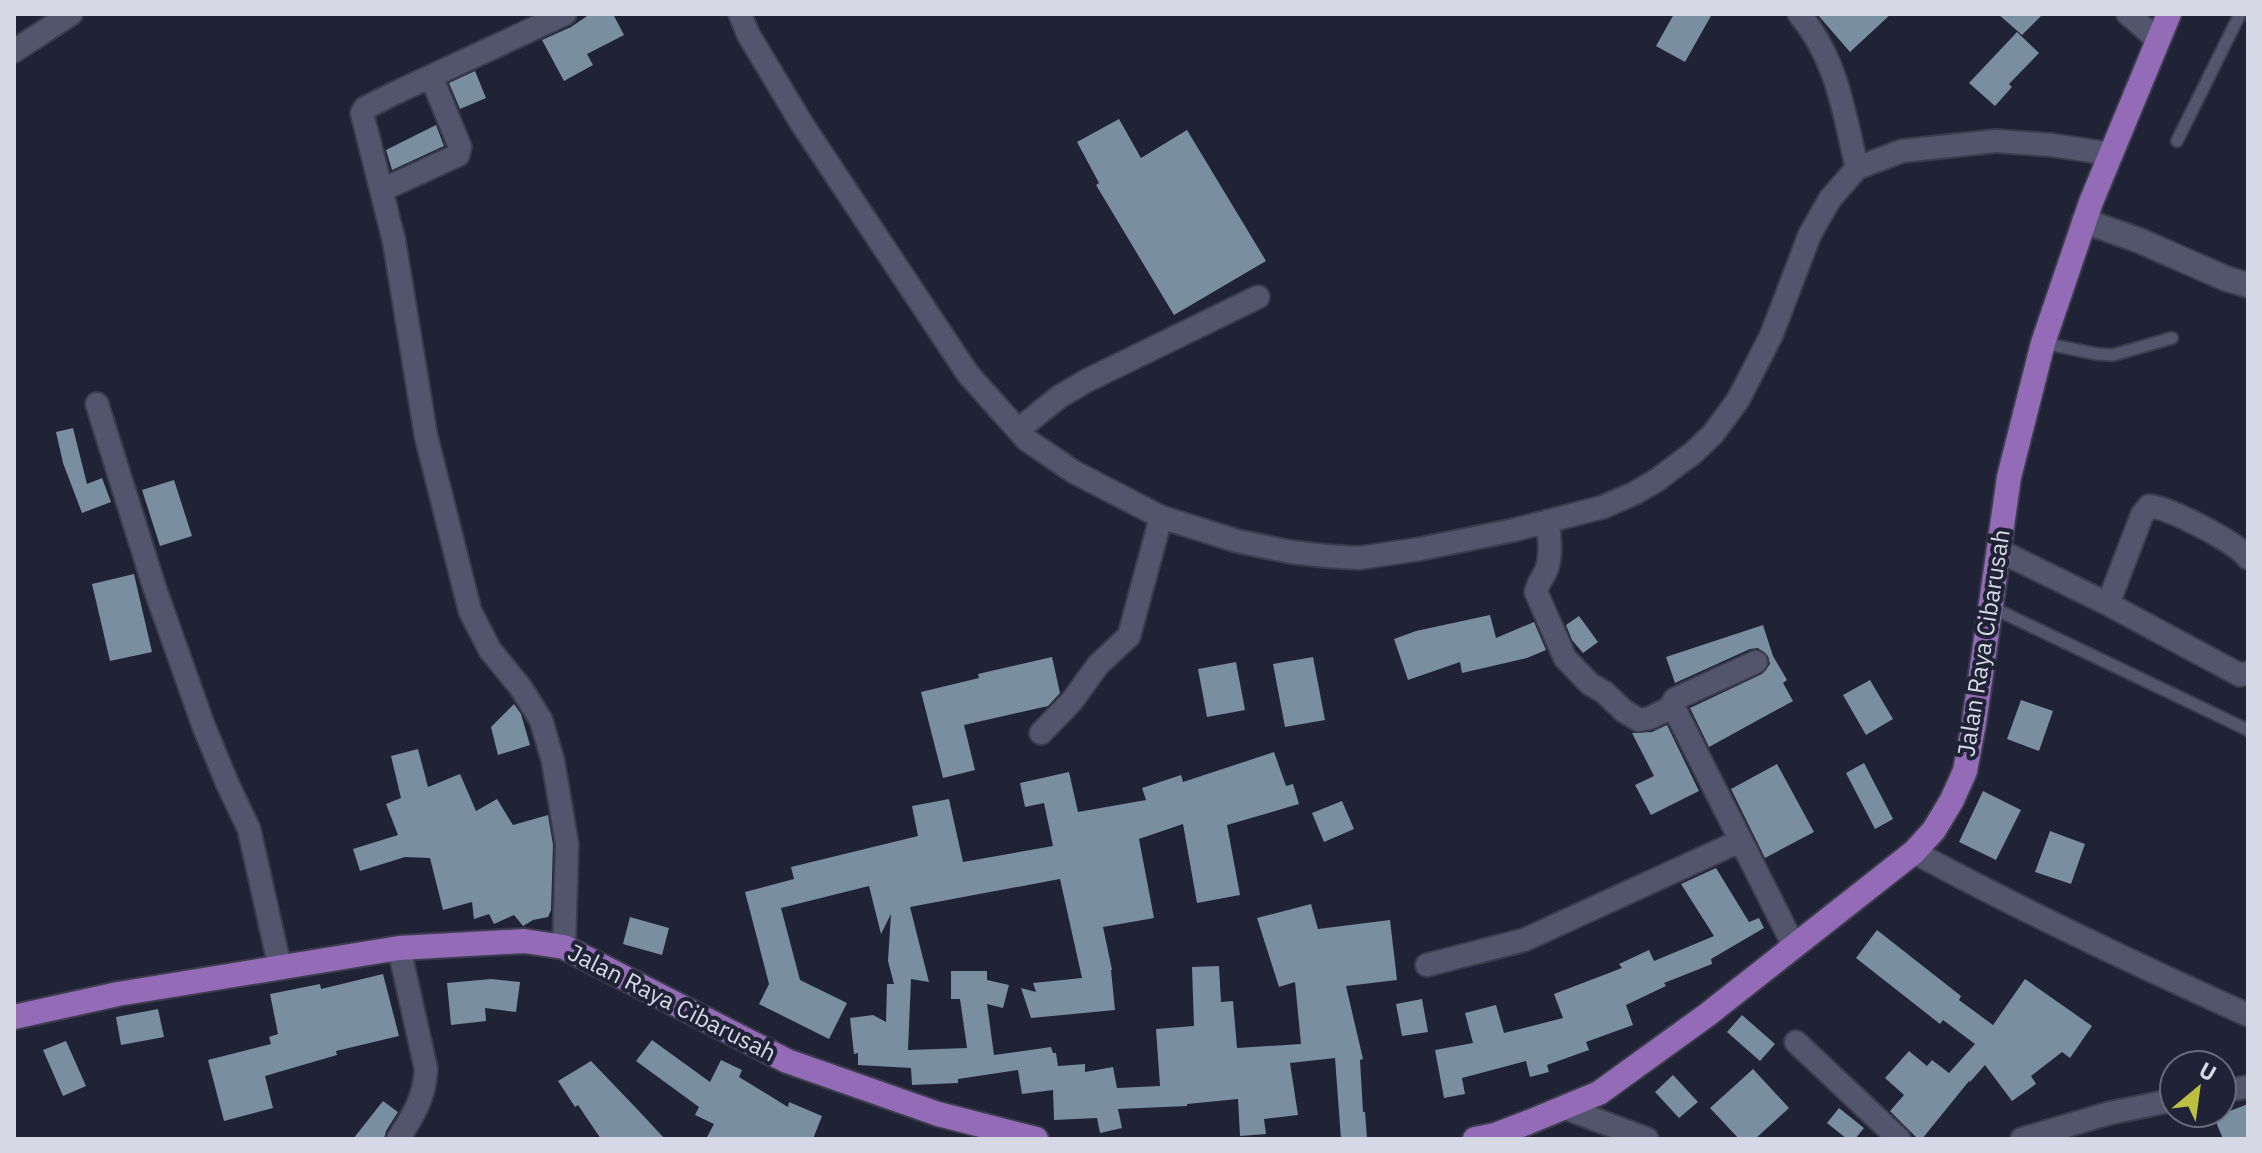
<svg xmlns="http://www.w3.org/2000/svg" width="2262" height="1153" font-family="'IBM Plex Sans',sans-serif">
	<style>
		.building { fill: #798e9f }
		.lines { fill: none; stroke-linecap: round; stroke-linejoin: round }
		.lane-casing { stroke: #3b3c4c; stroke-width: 15 }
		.street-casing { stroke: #3b3c4c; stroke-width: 26 }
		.secondary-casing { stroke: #3b3c4c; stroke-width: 28 }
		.primary-casing { stroke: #3b3c4c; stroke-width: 28 }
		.lane { stroke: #52556b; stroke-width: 11 }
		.street { stroke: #52556b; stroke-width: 22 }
		.secondary { stroke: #52556b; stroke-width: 24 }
		.primary { stroke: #936bb7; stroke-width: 24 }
		.labels { text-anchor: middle; stroke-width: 8; stroke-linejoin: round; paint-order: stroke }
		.street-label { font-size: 24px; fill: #d6d8e5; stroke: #202235 }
	</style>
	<rect width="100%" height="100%" fill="#202235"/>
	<path class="building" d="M590,14H613L624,35L587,54L593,65L564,81L542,40L571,27Z
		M1674,14H1712L1685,62L1656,46Z
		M1817,14H1891L1850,52Z
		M1998,14H2043L2022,35Z
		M2017,32L2039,53L2009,84L2012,87L1995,106L1969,83Z
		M475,71L486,98L460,109L449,83Z
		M1119,119L1141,158L1187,130L1266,261L1174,315L1096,185L1099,183L1077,142Z
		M436,125L444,146L392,170L386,150Z
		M73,428L87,484L102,478L111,502L82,513L63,463L56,432Z
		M174,480L192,536L160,546L142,490Z
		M134,574L152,652L110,661L92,584Z
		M1490,615L1496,638L1534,622L1546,650L1527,658L1462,673L1460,662L1408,680L1394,639L1416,631Z
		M1579,616L1598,642L1583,653L1572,640L1566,625Z
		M1763,625L1773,656L1787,680L1783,683L1793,701L1709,747L1690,708L1762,674L1770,664L1768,656L1758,648L1750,649L1675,683L1666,657Z
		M1052,657L1060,693L1048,706L964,725L975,770L943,778L921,692L979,678L978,674Z
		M1313,657L1325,720L1285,727L1273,664Z
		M1236,662L1245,710L1207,717L1198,669Z
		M1870,680L1893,719L1866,735L1843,695Z
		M2021,700L2053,711L2039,751L2007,739Z
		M514,704L521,714L530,745L498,755L491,727Z
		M1667,725L1699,791L1651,815L1635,785L1654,776L1632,733L1652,732Z
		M418,749L428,787L460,774L476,811L497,799L513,825L548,815L553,845L551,910L548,917L533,920L523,926L514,915L494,924L489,914L474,919L472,902L443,910L430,858L405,857L360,871L353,849L398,835L386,804L401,798L391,756Z
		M1274,752L1286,786L1293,784L1299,804L1227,825L1240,895L1197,903L1183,824L1139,839L1154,918L1103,927L1112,970H1111L1115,1010L1031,1018L1021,988L1036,992L1033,983L1082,978L1060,879L910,907L929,982L911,979L908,1050L967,1048L960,999H951V971H987V980L1009,985L1003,1008L987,1004L994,1055L1051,1047L1053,1053H1056L1058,1066L1085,1064V1072L1113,1067L1117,1088L1160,1086L1156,1029L1194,1026L1192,967L1219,966L1221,1002L1233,1001L1237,1048L1301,1044L1295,982L1279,987L1257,918L1311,904L1318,929L1390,920L1397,980L1346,986L1363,1059L1360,1060L1363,1112H1365L1367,1138L1341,1139L1335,1058L1290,1063L1298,1115L1264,1119L1266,1134L1240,1136L1238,1099L1187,1104V1106L1118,1109L1122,1128L1100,1133L1097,1118L1054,1120L1053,1090L1022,1094L1018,1070L958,1079V1083L912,1085L911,1068L858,1065V1053L854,1054L850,1018L873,1015L886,1022L887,984H894L888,961L891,914L881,934L869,886L781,908L800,980L847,1003L829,1039L759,1004L769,984L745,892L794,879L791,867L918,836L912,806L949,799L963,862L1053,846L1044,803L1025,807L1020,783L1069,772L1078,812L1146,800L1142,788L1181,775L1183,782Z
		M1864,763L1893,819L1875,829L1846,773Z
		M1777,764L1814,832L1765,858L1731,789Z
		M1983,791L2021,810L1996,860L1959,842Z
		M1342,801L1354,829L1324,842L1312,813Z
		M2050,831L2085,844L2071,884L2035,872Z
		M1716,868L1749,922L1759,918L1764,928L1711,959L1712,964L1664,983L1666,986L1626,1005L1633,1025L1586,1042L1589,1050L1547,1065L1549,1072L1530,1077L1526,1061L1462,1078L1465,1094L1444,1098L1435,1050L1473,1043L1465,1013L1496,1005L1504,1033L1563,1018L1554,994L1622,968L1619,964L1649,950L1654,961L1714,936L1681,884Z
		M630,917L669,928L662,955L623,944Z
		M1877,930L1961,996L1959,1000L1993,1025L2025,979L2092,1026L2070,1058L2062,1052L2031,1076L2036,1084L2012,1101L1985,1065L1970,1082L1969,1081L1922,1139H1918L1890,1111L1904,1095L1885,1078L1909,1051L1927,1066L1932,1060L1949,1073L1975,1044L1943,1020L1940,1024L1856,958Z
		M383,974L399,1036L336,1051L337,1055L265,1076L273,1108L224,1121L208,1060L271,1044L269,1037L278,1034L270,994L320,984L321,989Z
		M491,979L520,982L516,1012L485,1008L486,1021L451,1025L447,983Z
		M1422,999L1428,1032L1402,1036L1396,1004Z
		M158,1009L164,1037L121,1045L116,1017Z
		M1742,1015L1775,1044L1760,1061L1727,1032Z
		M652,1040L710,1082L721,1060L742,1070L739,1077L788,1107L789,1102L822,1116L813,1139H706L714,1124L695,1115L699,1107L636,1061Z
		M66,1041L86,1086L63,1096L43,1050Z
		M591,1061L637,1109L665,1139H601L578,1105L575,1107L558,1081Z
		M1753,1069L1789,1108L1755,1139H1739L1710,1108Z
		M1673,1075L1698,1102L1679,1118L1655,1092Z
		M383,1101L398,1112L386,1131L384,1139H353Z
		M2248,1104V1139H2223L2214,1117Z
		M1839,1108L1864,1128L1855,1139H1847L1827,1123Z"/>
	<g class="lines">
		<defs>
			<path id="lane" d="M2177,141L2240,14
				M2043,343L2097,354L2113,355L2172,338
				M1991,607L2248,730"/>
			<path id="street" d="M740,14L748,34L802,124L968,374L1027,440L1074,472L1161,517L1237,541L1291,552L1326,556L1359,558L1420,549L1514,530L1603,507L1635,493L1657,480L1693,453L1713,434L1738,400L1771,336L1810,234L1830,199L1857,168L1902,151L1996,141L2051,145L2112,154
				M1799,14C1837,58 1844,113 1857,168
				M2128,14L2158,40
				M14,51L71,14
				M382,190L458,155L460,147L431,76
				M97,404L155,589L204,727L228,785L249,829L280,968
				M1018,430L1059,397L1086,381L1258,297
				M1548,521C1549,536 1552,554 1547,568C1544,577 1538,582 1536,592L1565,658L1590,684L1604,692L1624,711L1639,720L1650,718L1672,707
				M2000,551L2108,604L2240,675L2248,673
				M2108,604L2142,515L2149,506C2170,508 2236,542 2248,558
				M1756,662L1675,699L1672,704L1794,946
				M1041,733L1072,701L1098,665L1129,636L1161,517
				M1914,852C2023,911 2135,964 2248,1015
				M564,947L567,844L553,761L541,720L521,688L490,650L470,611L426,436L394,241L362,113L365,108L395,93L565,14
				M1427,965L1524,940L1740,841
				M1796,1042L1899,1139
				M2222,1091L2248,1087
				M1565,1108L1647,1139
				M398,1139C413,1116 425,1097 426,1069L399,948
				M2022,1139L2110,1113L2174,1100"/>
			<path id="secondary" d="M2084,221L2138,240L2227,279L2248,285"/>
			<path id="primary" d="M14,1017L118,994L399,948L524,941L564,947L787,1061L938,1114L1036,1139
				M1475,1139L1495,1135L1529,1122L1599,1093L1707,1015L1914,852L1934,830L1952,800L1965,771L1974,723L2009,477L2043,343L2091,202L2169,14"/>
		</defs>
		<use href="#lane" class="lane-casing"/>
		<use href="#street" class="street-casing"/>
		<use href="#secondary" class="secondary-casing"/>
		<use href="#primary" class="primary-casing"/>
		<use href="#lane" class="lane"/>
		<use href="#street" class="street"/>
		<use href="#secondary" class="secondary"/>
		<use href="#primary" class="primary"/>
	</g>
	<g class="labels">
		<g class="street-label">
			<text transform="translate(1984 643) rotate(-81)" y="8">Jalan Raya Cibarusah</text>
			<text transform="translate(672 1003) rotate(27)" y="8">Jalan Raya Cibarusah</text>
		</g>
	</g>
	<rect width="2262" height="1153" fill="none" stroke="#d6d8e5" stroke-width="32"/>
	<g transform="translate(2198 1089) rotate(29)"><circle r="38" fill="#202235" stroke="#696b7b" stroke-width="2"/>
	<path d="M0-6L14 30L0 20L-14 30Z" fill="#bdbf43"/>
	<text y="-12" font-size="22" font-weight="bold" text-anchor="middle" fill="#d6d8e5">U</text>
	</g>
</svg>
